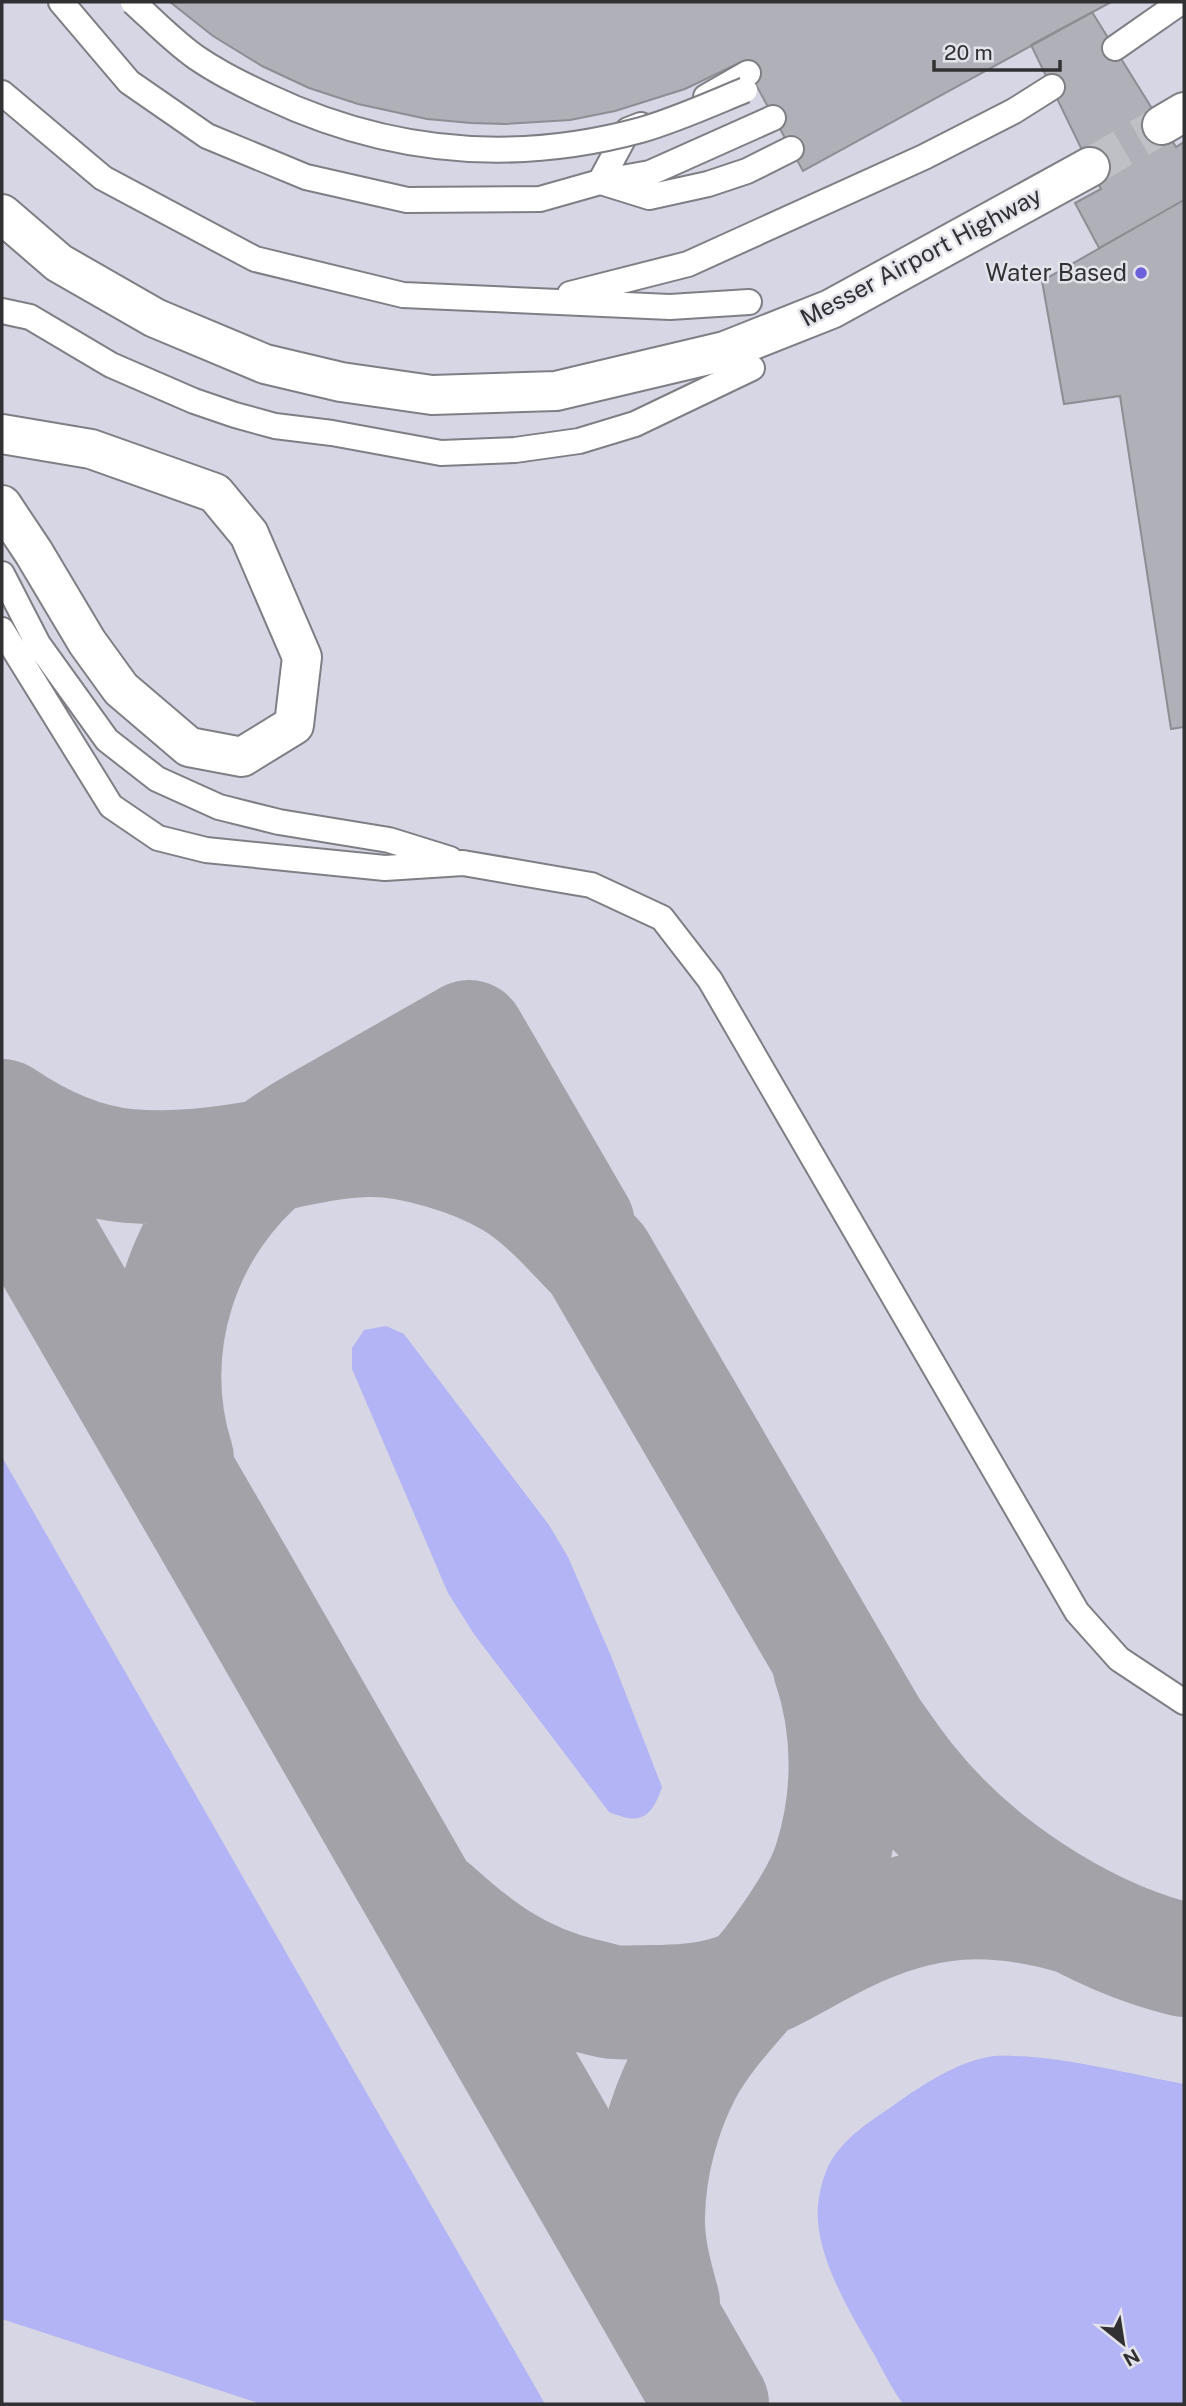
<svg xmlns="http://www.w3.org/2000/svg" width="1186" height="2406" font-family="'Public Sans',sans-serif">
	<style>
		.built { fill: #d6d6e4 }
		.green { fill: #b3b4f5 }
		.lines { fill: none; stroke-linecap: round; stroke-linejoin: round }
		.taxiway { stroke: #a2a2a8; stroke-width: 114 }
		.building { fill: #b0b1b8; stroke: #8d8d94; stroke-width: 2 }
		.secondary-tunnel { stroke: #bfbfc6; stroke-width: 38; stroke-dasharray: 38 19; stroke-linecap: butt }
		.lane-casing { stroke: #7e7f85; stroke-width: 28 }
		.street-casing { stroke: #7e7f85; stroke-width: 42 }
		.secondary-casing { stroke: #7e7f85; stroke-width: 42 }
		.lane { stroke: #fff; stroke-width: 24 }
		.street { stroke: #fff; stroke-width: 38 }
		.secondary { stroke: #fff; stroke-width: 38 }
		.lane-bridge-casing { stroke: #7e7f85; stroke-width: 28; stroke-linecap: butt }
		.lane-bridge { stroke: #fff; stroke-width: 24 }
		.poi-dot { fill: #6d61db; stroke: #e3e3eb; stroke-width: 2.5 }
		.labels { text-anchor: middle; stroke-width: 5; stroke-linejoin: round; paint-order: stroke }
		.street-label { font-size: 24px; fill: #313134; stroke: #e3e3eb }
		.poi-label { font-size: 24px; fill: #313134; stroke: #e3e3eb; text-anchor: end }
	</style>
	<rect width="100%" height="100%" fill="#e3e3eb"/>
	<path class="built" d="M2,2H1184V2404H2Z"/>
	<path class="green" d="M386,1326L404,1334L549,1525L568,1557L611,1656L662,1787C651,1819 640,1825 609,1812L474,1634L448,1593L352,1369V1348L364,1330Z
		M2,1457L545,2404H261L2,2319Z
		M994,2056C1056,2054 1123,2073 1184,2084V2404H903C892,2389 883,2371 874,2354C852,2316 822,2267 818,2222C816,2204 822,2176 831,2161C846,2136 871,2121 894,2105C924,2084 958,2061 994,2056Z"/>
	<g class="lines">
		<path class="taxiway" d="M2,1116C39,1141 83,1162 129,1166C176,1170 226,1164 271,1155C303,1148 333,1141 366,1140C409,1138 475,1159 512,1181C545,1201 572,1233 598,1260L871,1729C884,1747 896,1765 909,1781C974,1863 1082,1935 1184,1960
			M2,1170C241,1580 476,1993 712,2404
			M177,1459C142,1349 181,1225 272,1153C297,1133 326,1119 353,1103C392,1081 431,1059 469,1037L578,1225
			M434,1908C480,1950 521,1980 583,1995C593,1997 604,2001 614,2002C627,2003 639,2002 652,2002C676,2002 701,2001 725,1994C768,1981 805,1955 845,1936C925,1897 991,1893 1076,1918
			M663,2303C655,2275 647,2245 648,2215C649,2166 663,2114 685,2072C707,2031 742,1998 770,1963C790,1937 820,1894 830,1863C851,1799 851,1728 829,1664"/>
	</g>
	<path class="building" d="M170,2H1111L803,171L743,61L685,89L615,111L570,120L505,124L471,123L427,119L358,104L309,88L262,66L213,36Z
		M1092,12L1176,147L1184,142V200L1099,248L1075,203L1101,189L1031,45Z
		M1184,200V727L1171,729L1120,396L1064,404L1042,281Z"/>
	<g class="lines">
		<path class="secondary-tunnel" d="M1090,167L1162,125"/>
		<defs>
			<path id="lane" d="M61,2L129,82L207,136L306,177L407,200L540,199L600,182L650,173L773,118
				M1115,48L1181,2
				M2,93L103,178L255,259L403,295L670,307L749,302
				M706,97L748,73
				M600,182L628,130L641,125
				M604,183L649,197L708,184L747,171L791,149
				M570,294L688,264L924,157L1014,111L1052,87
				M2,311L30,317L111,365L194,401L235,415L275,426L332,433L441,453L515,450L579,441L635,424L752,368
				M2,574L38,644L107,740L157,779L219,807L279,822L389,840L450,859
				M2,630L111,806L158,838L206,850L385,868L463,863L591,885L662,918L710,980L1077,1612L1119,1659L1184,1702"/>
			<path id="street" d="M2,434L91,449L215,493L249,534L302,657L294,725L242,757L189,747L121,689L87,642L34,553L2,505"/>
			<path id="secondary" d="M1162,125L1184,112
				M2,214L59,263L155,318L265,364L341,382L432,395L556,391L725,351L831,309L1090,167"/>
		</defs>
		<use href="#lane" class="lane-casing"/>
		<use href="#street" class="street-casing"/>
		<use href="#secondary" class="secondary-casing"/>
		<use href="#lane" class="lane"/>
		<use href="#street" class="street"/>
		<use href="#secondary" class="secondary"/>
		<defs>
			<path id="lane-bridge" d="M133,2C154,21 174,42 197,58C219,73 243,85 267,96C387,153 512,165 641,130C676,120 711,104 745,90"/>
		</defs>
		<use href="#lane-bridge" class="lane-bridge-casing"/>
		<use href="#lane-bridge" class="lane-bridge"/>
	</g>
	<circle class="poi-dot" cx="1141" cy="273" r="7"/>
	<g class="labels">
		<g class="street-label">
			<text transform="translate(921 257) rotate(-28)" y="8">Messer Airport Highway</text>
		</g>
		<g class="poi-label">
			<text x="1127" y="281">Water Based</text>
		</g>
	</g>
	<rect width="1186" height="2406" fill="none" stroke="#313134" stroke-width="7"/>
	<g transform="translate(1123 2343) rotate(150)" stroke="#e3e3eb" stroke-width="5" paint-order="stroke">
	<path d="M0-5L12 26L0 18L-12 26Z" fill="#313134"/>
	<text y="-10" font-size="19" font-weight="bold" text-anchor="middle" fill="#313134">N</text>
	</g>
	<path d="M934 60v10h126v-10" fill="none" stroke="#313134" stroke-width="3.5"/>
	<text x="944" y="60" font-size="21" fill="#313134" stroke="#e3e3eb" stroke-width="5" paint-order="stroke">20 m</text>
</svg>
